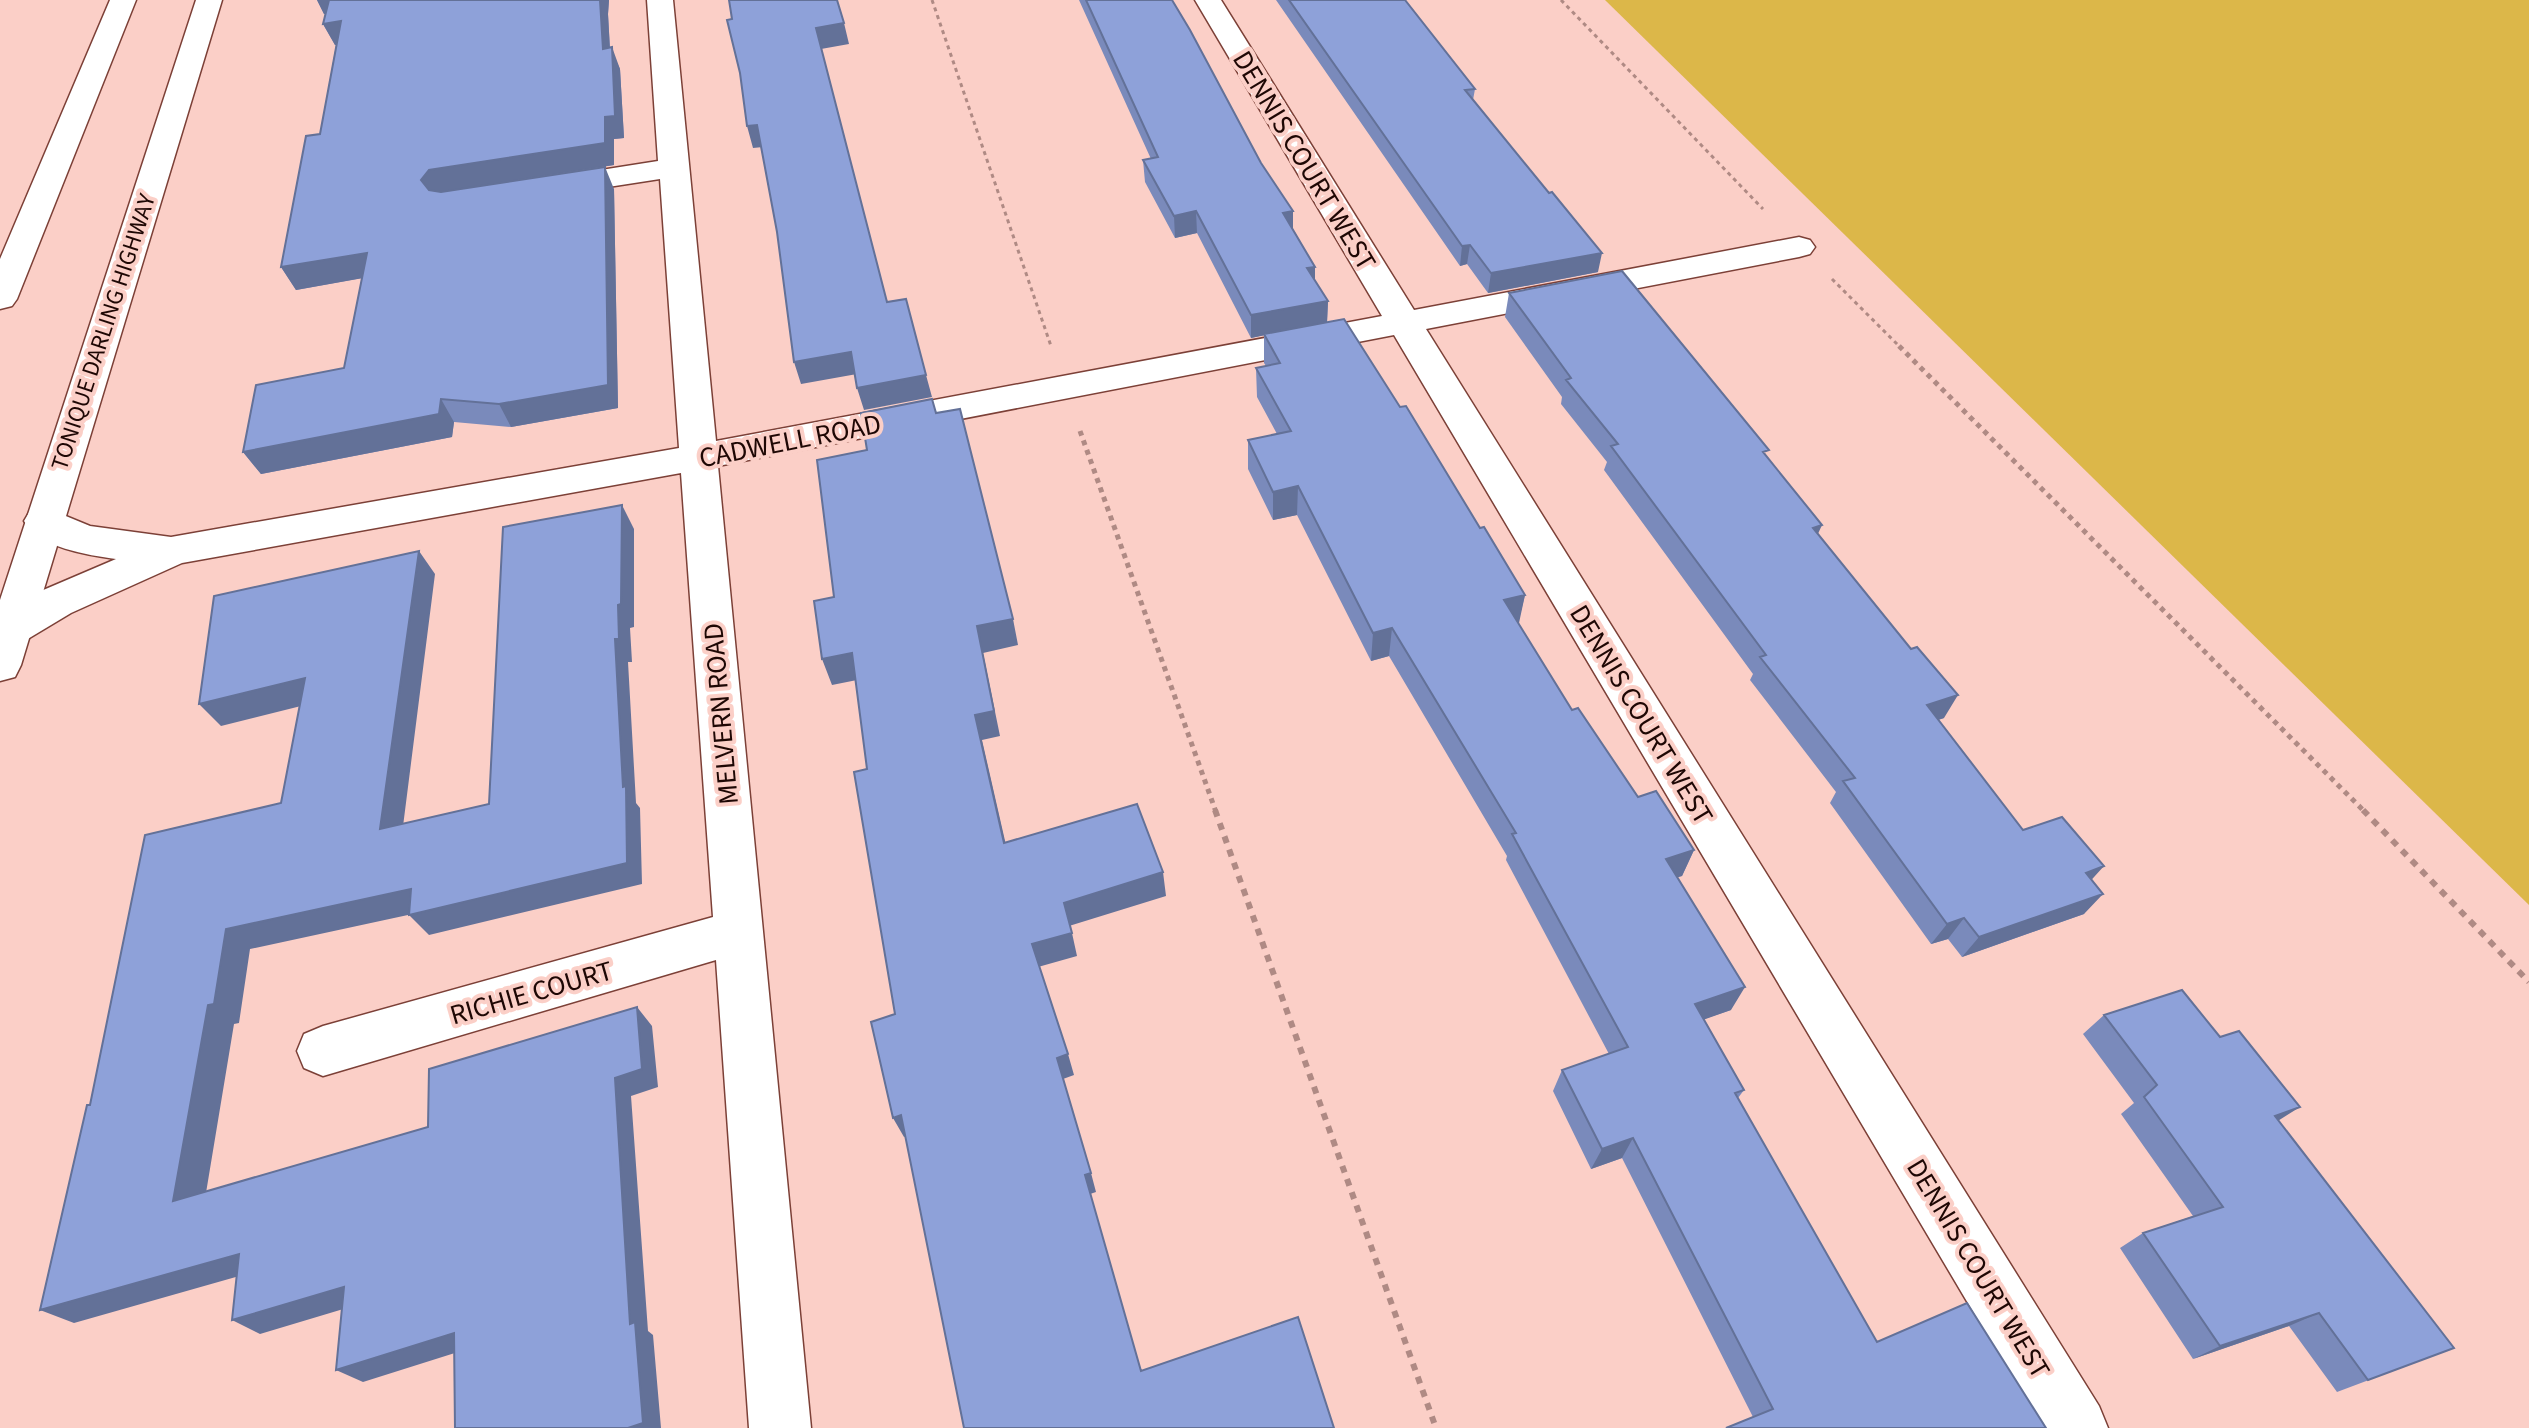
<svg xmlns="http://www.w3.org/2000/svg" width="2529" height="1428" font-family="'Source Sans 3',sans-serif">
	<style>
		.green { fill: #dcb749 }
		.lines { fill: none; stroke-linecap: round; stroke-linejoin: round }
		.minor-casing { stroke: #7c4037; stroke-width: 3 }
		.highway-casing { stroke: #7c4037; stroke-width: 3 }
		.path-far2 { stroke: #af8a84; stroke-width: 3; stroke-dasharray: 4 4; stroke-linecap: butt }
		.path-far1 { stroke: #af8a84; stroke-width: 5; stroke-dasharray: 5 5; stroke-linecap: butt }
		.path { stroke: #af8a84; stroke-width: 6; stroke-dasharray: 7 7; stroke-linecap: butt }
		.minor { fill: #fff; fill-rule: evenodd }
		.highway { fill: #fff; fill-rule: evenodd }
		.wall { fill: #7a8abb }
		.shaded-wall { fill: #637198 }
		.building { fill: #8ea1d9; stroke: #637198; stroke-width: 2 }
		.labels { text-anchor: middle; stroke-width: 8; stroke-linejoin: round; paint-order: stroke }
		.far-street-label { font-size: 24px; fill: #1e0704; stroke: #fbcfc7 }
		.street-label { font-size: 28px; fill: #1e0704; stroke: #fbcfc7 }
	</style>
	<rect width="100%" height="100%" fill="#fbcfc7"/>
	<path class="green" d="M1605,0H2529V905Z"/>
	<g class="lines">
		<defs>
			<path id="minor" d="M647,0H673L716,441L1382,316L1195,0H1221L1414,310L1799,237L1810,240L1815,247L1810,254L1799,257L1426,329L2099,1406L2108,1428H2042L1394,335L718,466L811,1428H749L716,960L323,1076L304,1068L297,1051L304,1034L323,1026L713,917L681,473L182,563L71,613L26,640L11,645L0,641V616L41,591L116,559C87,555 40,548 24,521L30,511L44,507L90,526L171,537L679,448L660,179L550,196L539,194L535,187L539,180L550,178L658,161Z"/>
			<path id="highway" d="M110,0H136L17,299L12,306L0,309V259Z
				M196,0H222L21,665L15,677L0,681V600Z"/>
		</defs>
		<use href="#minor" class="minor-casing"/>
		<use href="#highway" class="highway-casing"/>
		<path class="path-far2" d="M932,0L1051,346
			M1561,0L1763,209
			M1832,279L1901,348"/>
		<path class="path-far1" d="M1899,346L2365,812
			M1080,431L1216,812"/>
		<path class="path" d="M1215,810L1436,1428
			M2363,810L2529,982"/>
		<use href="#minor" class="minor"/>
		<use href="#highway" class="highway"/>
	</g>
	<path class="wall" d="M317,0H609L608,14L610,48L620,69L624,138L614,139V165L509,181L614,189L618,408L511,427L454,422L452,437L261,474L243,452L344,368L362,278L296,290L281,267L320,134L336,45H335L323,24L325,14H324Z
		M1079,0H1172L1261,163L1293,211V229L1315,267V281L1328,301L1327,322L1480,528L1525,595L1518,623L1572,710L1638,797L1694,850L1682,876L1677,877L1731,1010L1704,1019L1744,1090L1738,1098L1877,1342L2046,1428L1753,1417L1622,1158L1591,1169L1553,1091L1562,1070L1609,1054L1506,860L1507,856L1389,656L1371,661L1297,515L1273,520L1248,469V440L1277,434L1257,397L1256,368L1266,366L1264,363V335L1251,338L1197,233L1175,238L1145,182L1143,160L1151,159Z
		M1276,0H1405L1475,89L1473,100L1598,272L1488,293L1467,264L1460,266Z
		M1509,293L1766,456L1818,534L1944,718L1938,720L2023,830L2092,880L2084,914L1962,957L1948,939L1931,944L1830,803L1836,792L1750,680L1753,674L1604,470L1607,462L1561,404L1562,397L1505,317Z
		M2104,1015L2279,1121L2454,1348L2337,1392L2289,1326L2193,1359L2120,1248L2143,1233L2193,1216L2121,1114L2134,1103L2083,1034Z"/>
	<path class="shaded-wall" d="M317,0H336L342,12L324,14Z
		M600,0H609L608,14L611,70L603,49Z
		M341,21L352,42L335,45L323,24Z
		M844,23L849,44L821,49L816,28Z
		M612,47L620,69L624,138L614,139V165L440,192L433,202L421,180L429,170L605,117Z
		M757,125L763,147L753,148L747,126Z
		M605,167L614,189L618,408L511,427L499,404Z
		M1196,211L1197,233L1175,238L1174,216Z
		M1293,211V233L1283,213Z
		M1470,245L1467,264L1460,266L1462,246Z
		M367,253L380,275L296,290L281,267Z
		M1602,253L1598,272L1488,293L1491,273Z
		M1315,267V289L1307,268Z
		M1328,301L1327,323L1251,338V315Z
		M851,352L857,374L801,384L794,362Z
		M926,375L932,397L864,410L857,388Z
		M441,399L454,422L452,437L261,474L243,452Z
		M1298,486L1297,515L1273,520V492Z
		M622,505L634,529V627L630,628L632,662H628L636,803L640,808L642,884L429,935L409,915L623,787L615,639Z
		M1822,525L1811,549L1813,528Z
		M419,551L435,574L400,850L380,829Z
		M1525,595L1519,623L1498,628L1504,600Z
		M1013,619L1018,645L983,653L1000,736L982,740L1011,867L1004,843L975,715L977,626Z
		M1392,628L1389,656L1371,661L1373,633Z
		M852,653L862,679L832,685L822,659Z
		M305,678L325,700L221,726L199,704Z
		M1958,695L1944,718L1913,728L1927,705Z
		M1694,850L1682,876L1655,884L1666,859Z
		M2104,866L2085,887L2086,873Z
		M1163,872L1166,896L1069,926L1064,903Z
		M411,889L431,910L250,949L239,1023L234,1024L202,1217L173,1201L208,1005L226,929Z
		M2103,894L2084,914L1962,957L1979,937Z
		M1964,918L1948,939L1931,944L1947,924Z
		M1072,933L1077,956L1038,967L1032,944Z
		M1745,987L1731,1010L1683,1027L1695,1004Z
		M637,1007L652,1026L658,1087L631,1096L648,1331L653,1335L661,1428H628L615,1078Z
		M1068,1054L1074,1075L1063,1079L1057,1058Z
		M2300,1107L2273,1124L2275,1116Z
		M901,1115L912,1134L904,1137L893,1118Z
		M1633,1138L1622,1158L1591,1169L1602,1149Z
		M1091,1173L1096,1192L1090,1194L1085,1175Z
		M239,1254L267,1268L74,1323L40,1310Z
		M344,1287L370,1301L260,1334L232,1320Z
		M2319,1313L2289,1326L2193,1359L2220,1346Z
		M454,1333L477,1346L363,1382L336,1370Z"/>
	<path class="building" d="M329,0H600L603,49L612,47L615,116L605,117V143L429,170L421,180L429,190L441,192L605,167L608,385L499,404L441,399L439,414L243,452L256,385L344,368L367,253L281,267L306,136L320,134L341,21L323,24Z
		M729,0H837L844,23L816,28L887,302L906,299L926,375L857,388L851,352L794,362L777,232L757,125L747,126L740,73L727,20L732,19Z
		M1086,0H1172L1190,30L1261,163L1293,211L1283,213L1315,267L1307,268L1328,301L1251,315L1196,211L1174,216L1143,160L1158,157Z
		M1289,0H1405L1475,89L1465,90L1549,193L1552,192L1602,253L1491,273L1470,245L1462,246Z
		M1622,271L1769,450L1763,452L1822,525L1813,528L1911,649L1917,647L1958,695L1927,705L2023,830L2062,817L2104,866L2086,873L2103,894L1979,937L1964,918L1947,924L1843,781L1855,778L1760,657L1766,655L1611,446L1618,444L1566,380L1571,378L1509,293Z
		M1344,319L1400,407L1406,406L1480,528L1484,527L1525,595L1504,600L1572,710L1578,708L1638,797L1656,791L1694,850L1666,859L1745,987L1695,1004L1744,1090L1735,1093L1877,1342L1967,1303L2046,1428H1726L1773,1409L1633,1138L1602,1149L1562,1070L1628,1047L1512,834L1516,833L1392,628L1373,633L1298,486L1273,492L1248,440L1291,431L1256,368L1280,363L1264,334Z
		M932,399L936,413L960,409L1013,619L977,626L994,711L975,715L1004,843L1137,804L1163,872L1064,903L1072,933L1032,944L1068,1054L1057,1058L1091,1173L1085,1175L1141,1371L1298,1317L1334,1428H964L901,1115L893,1118L871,1022L895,1014L854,772L867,769L852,653L822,659L814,601L834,597L817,460L867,450L861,413Z
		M622,505L621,604L618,605L619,639H615L623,787L626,786L627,863L409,915L411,889L226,929L214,1004L208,1005L173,1201L428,1127L429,1069L637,1007L642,1069L615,1078L630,1324L635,1322L643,1423L628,1428H455L454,1333L336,1370L344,1287L232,1320L239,1254L40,1310L87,1105H90L145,835L281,803L305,678L199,704L214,596L419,551L380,829L489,804L503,527Z
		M2182,990L2220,1037L2239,1031L2300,1107L2275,1116L2454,1348L2368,1380L2319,1313L2220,1346L2143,1233L2223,1207L2144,1097L2157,1085L2104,1015Z"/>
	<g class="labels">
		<g class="far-street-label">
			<text transform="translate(103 332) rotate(-72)" y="8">TONIQUE DARLING HIGHWAY</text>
		</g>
		<g class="street-label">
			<text transform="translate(1305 160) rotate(59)" y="10">DENNIS COURT WEST</text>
			<text transform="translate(790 440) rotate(-11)" y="10">CADWELL ROAD</text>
			<text transform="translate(720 714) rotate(-95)" y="10">MELVERN ROAD</text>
			<text transform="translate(1642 714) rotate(59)" y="10">DENNIS COURT WEST</text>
			<text transform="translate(531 992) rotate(-16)" y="10">RICHIE COURT</text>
			<text transform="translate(1979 1268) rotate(59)" y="10">DENNIS COURT WEST</text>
		</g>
	</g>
</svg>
